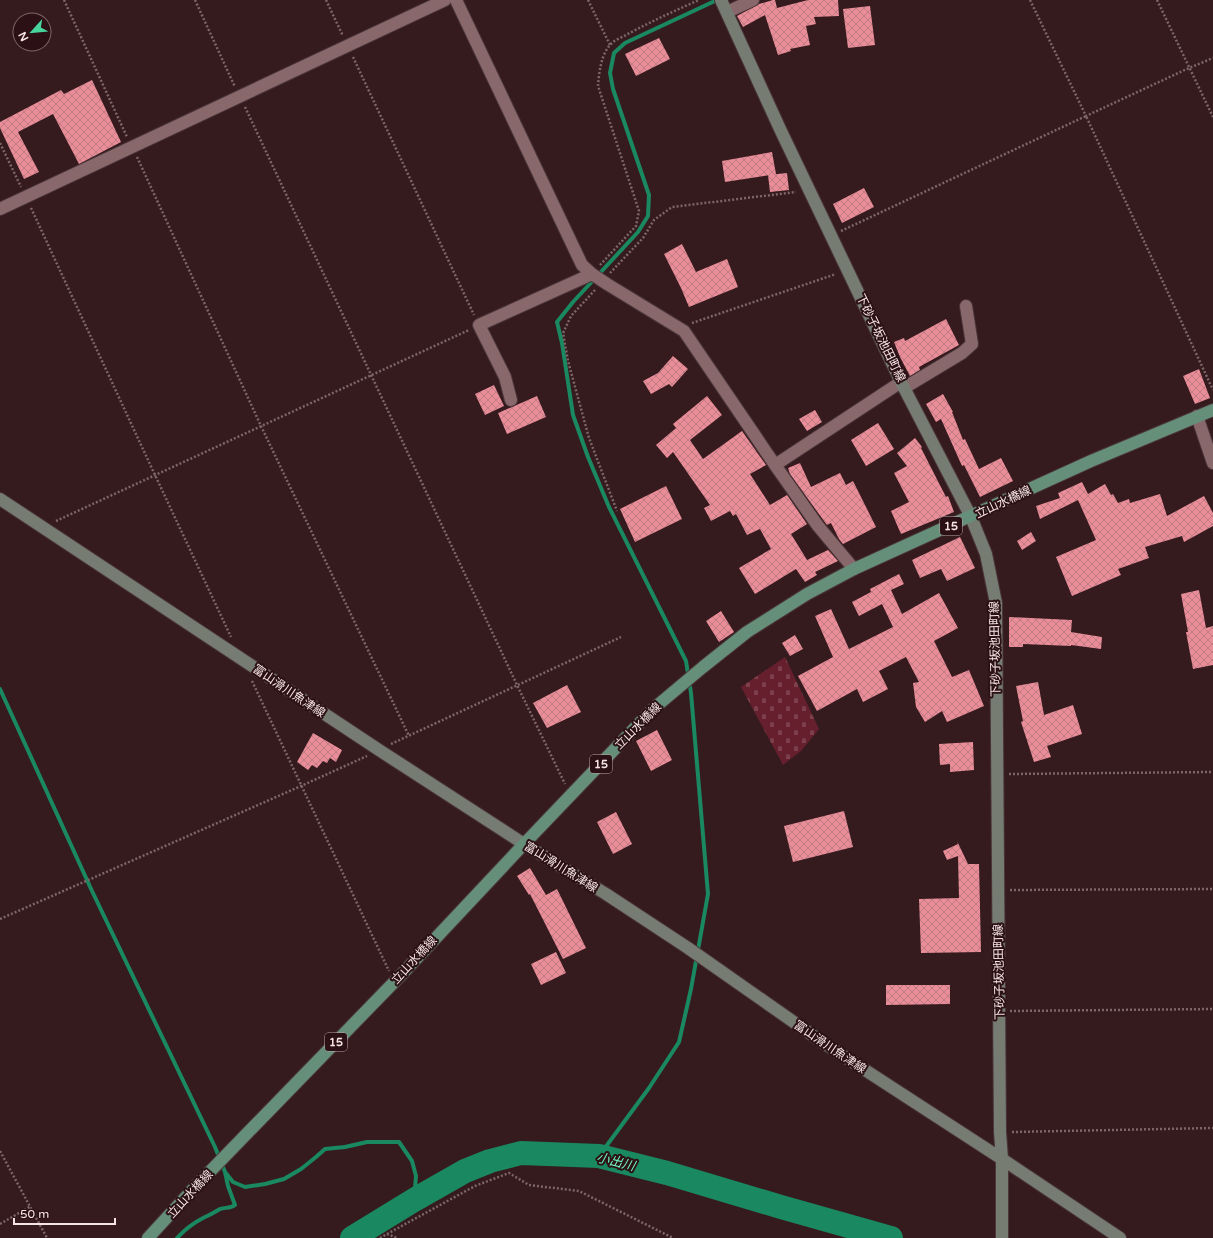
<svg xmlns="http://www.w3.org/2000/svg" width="1213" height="1238" font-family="'Varela Round','Noto Sans JP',sans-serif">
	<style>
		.cemetery { fill: url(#cemetery-stones) }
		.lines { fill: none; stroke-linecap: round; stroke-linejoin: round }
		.stream { stroke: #1a8861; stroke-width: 4 }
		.river { stroke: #1a8861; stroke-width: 24 }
		.building { fill: url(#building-cross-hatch) }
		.street-casing { stroke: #4b3639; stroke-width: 14 }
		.secondary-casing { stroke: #4b3639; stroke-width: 14 }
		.primary-casing { stroke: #4b3639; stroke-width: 14 }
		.path { stroke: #7d6668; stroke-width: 2.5; stroke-dasharray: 2 2; stroke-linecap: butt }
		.street { stroke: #89686c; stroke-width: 12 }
		.secondary { stroke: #777c73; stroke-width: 12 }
		.primary { stroke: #658f79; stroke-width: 12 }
		.labels { text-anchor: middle; stroke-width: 4; stroke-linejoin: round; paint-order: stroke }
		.shield { fill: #2b1115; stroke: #baa5a7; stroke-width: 1 }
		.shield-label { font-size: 11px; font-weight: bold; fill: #f7e4e5 }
		.street-label { font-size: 12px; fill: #f7e4e5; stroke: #2b1115 }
		.water-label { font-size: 13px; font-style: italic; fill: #73f7bf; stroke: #2b1115 }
	</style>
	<defs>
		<pattern id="cemetery-stones" width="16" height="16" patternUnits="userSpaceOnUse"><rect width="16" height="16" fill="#651f2d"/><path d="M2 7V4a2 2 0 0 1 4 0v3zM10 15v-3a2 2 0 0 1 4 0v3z" fill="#7c3f4b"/></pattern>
		<pattern id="building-cross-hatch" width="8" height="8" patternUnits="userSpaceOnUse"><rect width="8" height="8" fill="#e98d99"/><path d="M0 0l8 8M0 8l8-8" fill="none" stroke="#c17b84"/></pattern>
	</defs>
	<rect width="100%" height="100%" fill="#351b1e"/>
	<path class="cemetery" d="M785,657L819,729L801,751L783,765L741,687Z"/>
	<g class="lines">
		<path class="stream" d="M0,689L92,891L215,1147L225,1172L233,1182L245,1187L265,1184L284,1179L301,1169L316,1157L325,1149L345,1147L367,1142H399L412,1161L416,1176L414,1200
			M599,1156L649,1088L679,1042L691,989L708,894L691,693L686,661L609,507L588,457L573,415L562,343L557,322L573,302L638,232L648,216L649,195L613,89L610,73L614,53L625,43L717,0
			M177,1238C186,1228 193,1223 205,1217C210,1215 215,1212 220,1209C225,1207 230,1209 235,1205L228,1186L225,1172"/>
		<path class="river" d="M352,1238L414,1200L465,1171L490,1161L521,1153L599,1156L667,1173L781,1207L891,1238"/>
	</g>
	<path class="building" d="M773,0H775L777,8L808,0H838L839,16L814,17L816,24L806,26L810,45L790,49L791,51L778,55L765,15L743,27L737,16L759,4Z
		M870,6L875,45L848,48L843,9Z
		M659,38L670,59L636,76L625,54Z
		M92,80L121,142L79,164L53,114L18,132L39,172L24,179L0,128V122L61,90L64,94Z
		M772,152L776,174L725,182L722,161Z
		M787,173L789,190L770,192L768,175Z
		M864,188L874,207L842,223L833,204Z
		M682,244L696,272L727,259L738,287L689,307L681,288L664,254Z
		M946,319L959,345L919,367L920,370L910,376L900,357L894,342L904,338L905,341Z
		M673,356L688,369L672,387L669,384L651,394L643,381L658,373Z
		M1199,369L1210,398L1195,404L1183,376Z
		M494,385L504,406L485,415L475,394Z
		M943,394L953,412H952L963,440L965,439L979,469L1001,458L1013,481L980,497L964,465L962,466L941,419L936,422L926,404Z
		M537,396L546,417L507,434L498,413Z
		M707,396L722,415L690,440L703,459L742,431L766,465L750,474L770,505L787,495L807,524L791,534L807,560L828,550L838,561L815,572L817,575L805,582L796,569L755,594L739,568L771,549L760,529L747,535L736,514L733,516L730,511L711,521L704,508L710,505L673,452L667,458L656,445L676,428L673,424Z
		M815,410L822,422L807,431L799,419Z
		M878,423L894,449L866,466L851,440Z
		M915,438L922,447L921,448L946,497L948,496L954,512L901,534L891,511L909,502L894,473L907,466L897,453Z
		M800,463L811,487L840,473L846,485L853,481L876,527L843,544L839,539L831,523L827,525L824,521L790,474L788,468Z
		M1082,482L1088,494L1105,484L1111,495L1113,494L1118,503L1129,499L1130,503L1160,494L1167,516L1204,496L1213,513V526L1184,542L1182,536L1145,547L1149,558L1118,569L1121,575L1072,596L1056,557L1096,540L1078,500L1040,519L1036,506L1060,498L1058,493Z
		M666,486L682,519L635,542L620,509Z
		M1031,532L1036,541L1022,550L1017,541Z
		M960,537L975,568L947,581L941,569L920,578L912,560Z
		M899,574L904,584L891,590L902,614L939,593L958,628L934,641L952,677L969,670L984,706L947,722L942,711L925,722L916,707L913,683L919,682L906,657L879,671L888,689L863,702L857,689L817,711L798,676L833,657L815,616L831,609L849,649L893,627L882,604L859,616L852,602L871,592L870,589Z
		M1199,590L1206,628L1213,626V665L1193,669L1186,632H1188L1181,594Z
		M721,611L734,632L719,642L706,621Z
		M1009,617L1072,620L1071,632L1102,637L1101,649L1071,645V646L1023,644V647H1009Z
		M795,635L803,649L790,656L782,643Z
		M1038,682L1044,715L1073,705L1082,734L1047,746L1051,757L1034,762L1021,722L1023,721L1016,686Z
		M567,685L581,712L547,728L533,703Z
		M657,730L672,760L651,771L636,741Z
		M313,733L342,750L336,762L330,758L327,763L323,761L317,768L312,765L308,770L297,762Z
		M973,742L974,770L950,772V764L940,765L939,744Z
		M844,811L853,847L793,862L784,826Z
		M616,812L632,844L613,854L597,822Z
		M957,841L968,864H979L981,952L921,953L919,899L959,898L958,856L947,860L943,851L958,844Z
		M530,868L546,895L557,889L586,948L563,959L530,894L529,895L517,876Z
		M556,952L566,973L541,985L531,964Z
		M886,985H950V1004L886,1005Z"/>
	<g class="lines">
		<defs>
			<path id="street" d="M456,0L582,265L592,274L607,284L684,331L775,465L818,526L854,569
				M727,12L753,0
				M0,209L445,0
				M904,388L962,353L972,344L966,306
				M511,400L505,377L479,325L592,274
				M1197,416L1213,463
				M775,465L901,382"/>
			<path id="secondary" d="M721,0L780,129L901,382L971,517L986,554L996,603L1000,1132L1002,1159V1238
				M0,499L379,750L524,844L606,894L688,948L825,1044L1002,1159L1120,1238"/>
			<path id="primary" d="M148,1238L194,1188L402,974L524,844L653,709L703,667L747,632L807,594L854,569L1091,461L1213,410"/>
		</defs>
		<use href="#street" class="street-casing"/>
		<use href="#secondary" class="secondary-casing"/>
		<use href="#primary" class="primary-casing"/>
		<path class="path" d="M64,0L127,137
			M195,0L235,87
			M326,0L343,36
			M588,0L610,45
			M1030,0L1086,116L1189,68L1213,58
			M1157,0L1213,117
			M353,57L474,315
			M245,107L517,685L565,784
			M0,143L21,187
			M137,157L261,426L409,736
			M31,208L155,475L231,637
			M841,231L1086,116L1213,390
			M600,265L636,226L639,211L598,86C599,73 601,55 610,45C614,40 621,38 626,35C650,22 674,11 699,0
			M610,273L643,238L654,220L672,207L796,192
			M595,290L571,316L563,333L568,361L589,438L617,511
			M692,323L836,274
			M56,521L469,330
			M252,681L389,971
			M391,744L621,637
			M1009,774L1213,772
			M1010,890L1213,889
			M0,919L301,786L367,756
			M1010,1011L1213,1009
			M1012,1132L1213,1128
			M0,1151L47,1238
			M0,1224L31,1206
			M387,1234L475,1186L509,1173L529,1185L579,1191L673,1238
			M380,1238L387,1234L397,1238"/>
		<use href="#street" class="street"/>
		<use href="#secondary" class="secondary"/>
		<use href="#primary" class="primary"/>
	</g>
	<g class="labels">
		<g class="shield">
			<rect x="940" y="517" width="22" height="18" rx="3"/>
			<rect x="590" y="755" width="22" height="18" rx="3"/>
			<rect x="325" y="1033" width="22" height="18" rx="3"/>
		</g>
		<g class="shield-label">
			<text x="951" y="530">15</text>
			<text x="601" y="768">15</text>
			<text x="336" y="1046">15</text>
		</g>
		<g class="street-label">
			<text transform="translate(881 338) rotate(64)" y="4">下砂子坂池田町線</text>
			<text transform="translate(1003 502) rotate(-25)" y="4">立山水橋線</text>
			<text transform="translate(995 649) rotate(-91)" y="4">下砂子坂池田町線</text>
			<text transform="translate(289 691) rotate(34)" y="4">富山滑川魚津線</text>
			<text transform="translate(638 726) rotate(-45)" y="4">立山水橋線</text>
			<text transform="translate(561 867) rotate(32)" y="4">富山滑川魚津線</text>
			<text transform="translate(414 960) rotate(-47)" y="4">立山水橋線</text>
			<text transform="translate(999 972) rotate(-91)" y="4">下砂子坂池田町線</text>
			<text transform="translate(830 1047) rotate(34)" y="4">富山滑川魚津線</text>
			<text transform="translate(190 1194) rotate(-47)" y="4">立山水橋線</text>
		</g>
		<g class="water-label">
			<text transform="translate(616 1161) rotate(14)" y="5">小出川</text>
		</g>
	</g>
	<g transform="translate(32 32) rotate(243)"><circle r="19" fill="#2b1115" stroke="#7d6568"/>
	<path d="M0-3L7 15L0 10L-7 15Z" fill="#48d49d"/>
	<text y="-6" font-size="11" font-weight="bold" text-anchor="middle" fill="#f7e4e5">N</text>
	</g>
	<path d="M14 1218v6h101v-6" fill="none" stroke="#f7e4e5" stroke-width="2"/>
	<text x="20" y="1218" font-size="12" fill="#f7e4e5" stroke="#2b1115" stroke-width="3" paint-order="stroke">50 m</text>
</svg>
